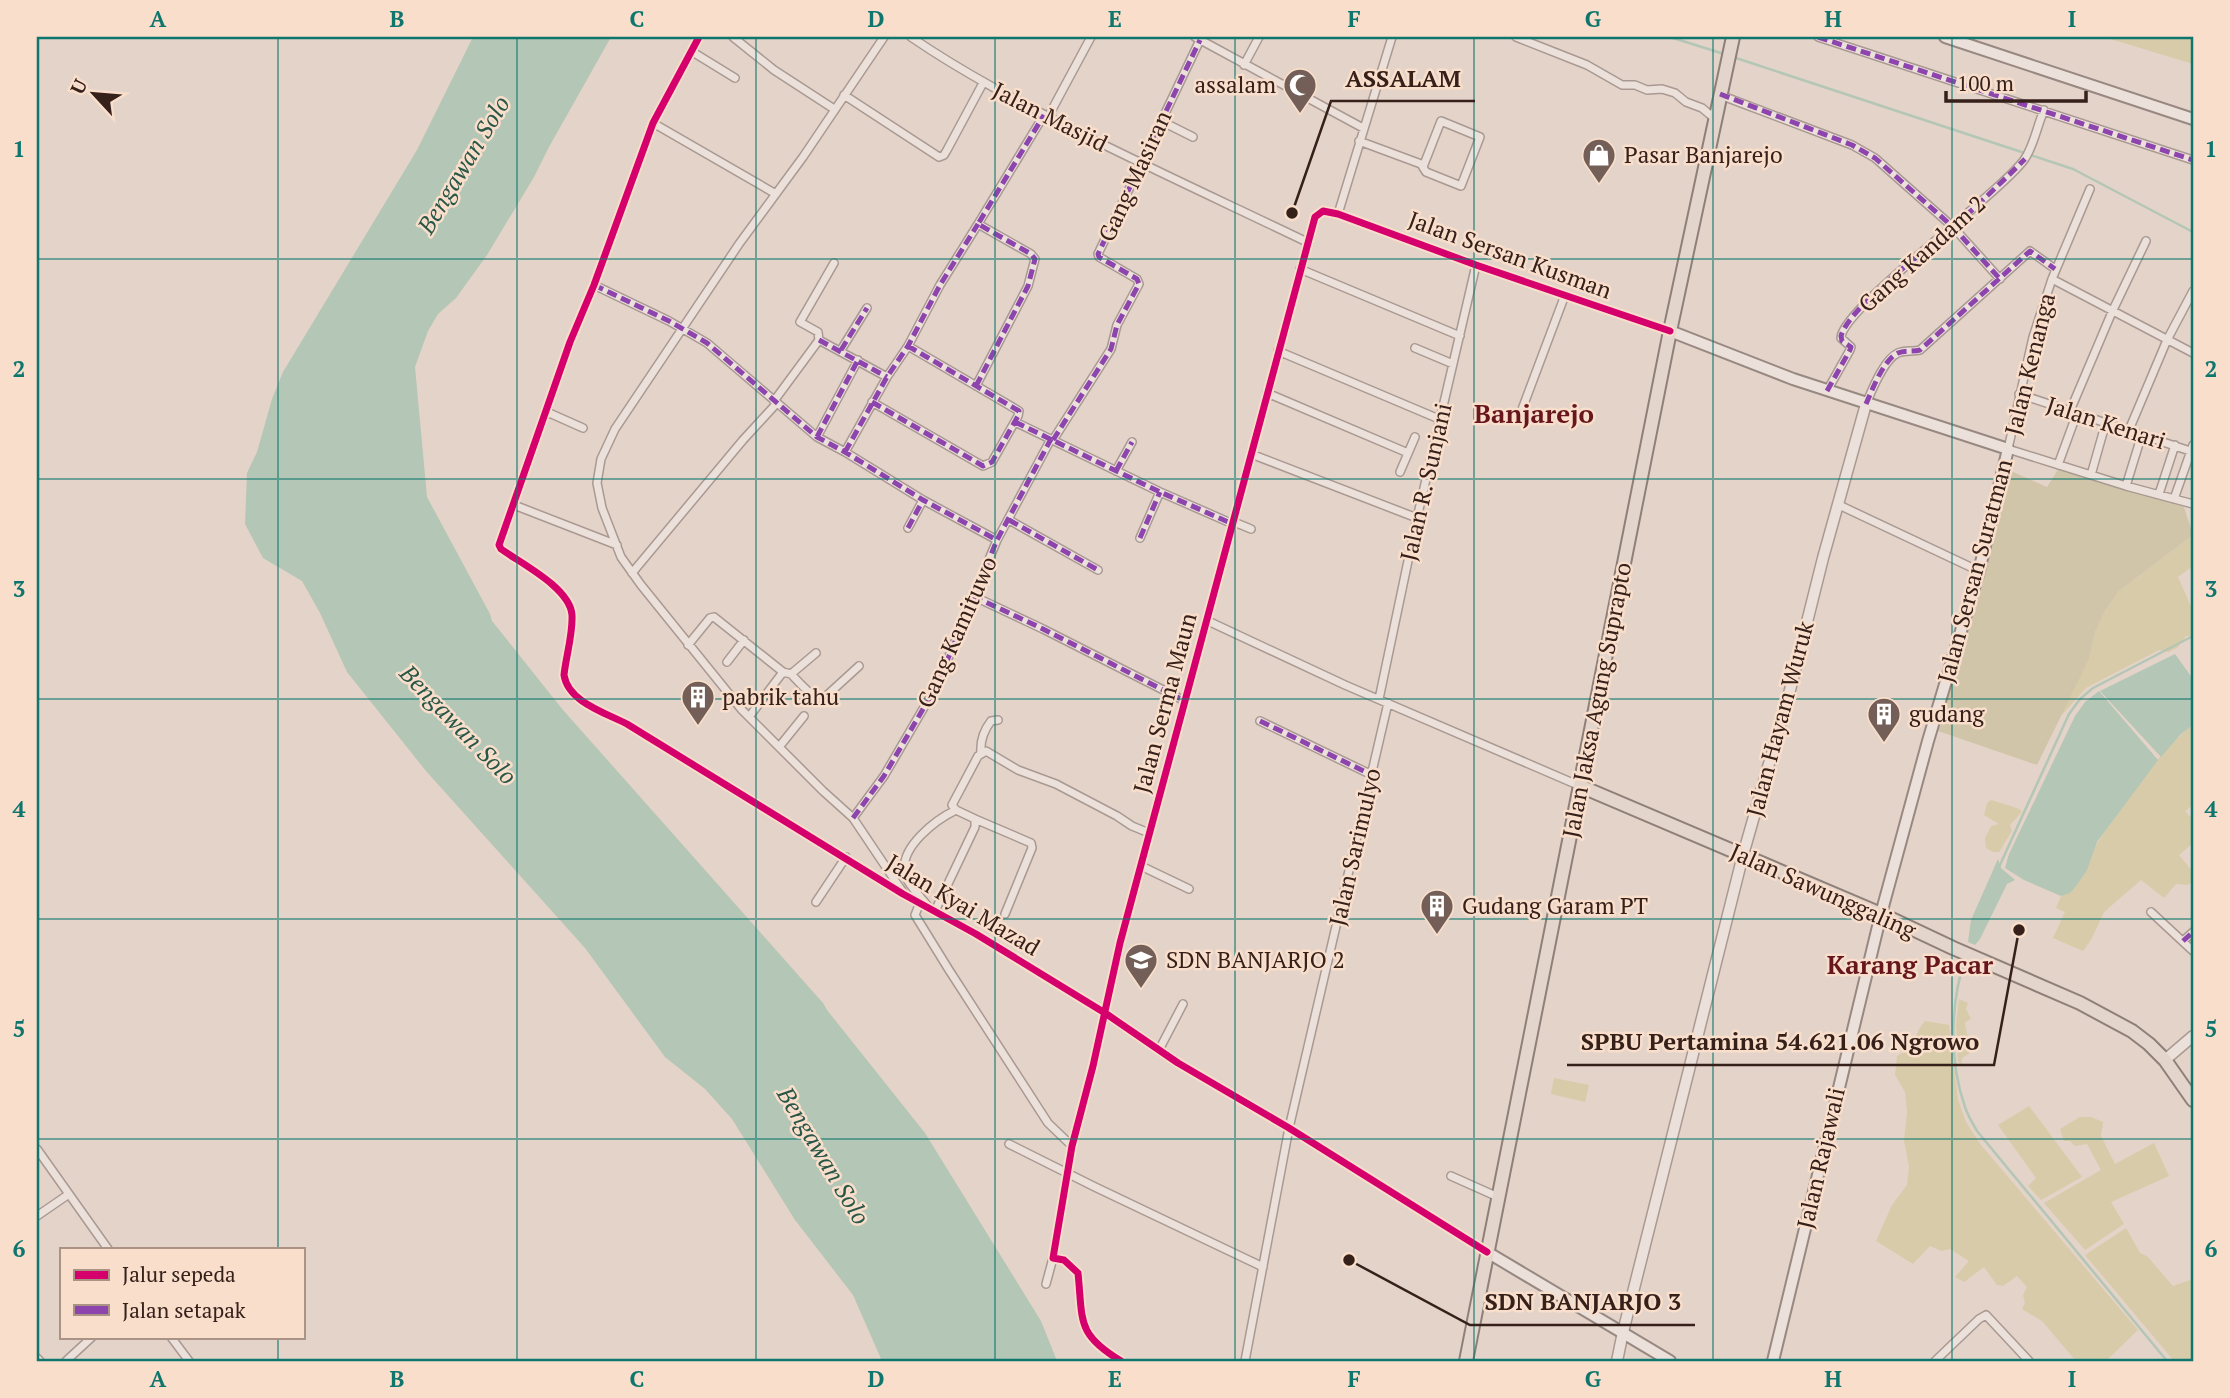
<svg xmlns="http://www.w3.org/2000/svg" width="2230" height="1398" font-family="'PT Serif',serif">
	<style>
		.green { fill: #d8cba9 }
		.cemetery { fill: #d1c5a9 }
		.water { fill: #b4c6b5 }
		.lines { fill: none; stroke-linecap: round; stroke-linejoin: round }
		.stream { stroke: #b4c6b5; stroke-width: 2.5 }
		.minor-casing { stroke: #a99992; stroke-width: 10 }
		.tertiary-casing { stroke: #a99992; stroke-width: 13 }
		.secondary-casing { stroke: #988882; stroke-width: 14 }
		.primary-casing { stroke: #8e7f78; stroke-width: 16 }
		.minor { stroke: #ebe1da; stroke-width: 7 }
		.tertiary { stroke: #ebe1da; stroke-width: 10 }
		.secondary { stroke: #ebe1da; stroke-width: 10 }
		.primary { stroke: #e3d5cb; stroke-width: 12 }
		.quiet { stroke: #8e44ad; stroke-width: 5; stroke-dasharray: 10 5; stroke-linecap: butt }
		.cycleway-casing { stroke: #f8decb; stroke-width: 11 }
		.cycleway { stroke: #d6006c; stroke-width: 7 }
		.grid { fill: none; stroke: #0f766e; stroke-width: 2; stroke-opacity: 0.55 }
		.labels { text-anchor: middle; stroke-width: 5; stroke-linejoin: round; paint-order: stroke }
		.poi-label { font-size: 23px; fill: #36201a; stroke: #f8decb; text-anchor: start }
		.street-label { font-size: 23px; fill: #36201a; stroke: #f8decb }
		.water-label { font-size: 24px; font-style: italic; fill: #285747; stroke: #f8decb }
		.quarter-label { font-size: 26px; font-weight: bold; fill: #66161c; stroke: #f8decb }
		.leader { fill: none; stroke: #36201a; stroke-width: 2.5 }
		.callout-dot { fill: #36201a; stroke: #f8decb; stroke-width: 2.5 }
		.callout-label { font-size: 24px; text-anchor: middle; font-weight: bold; fill: #36201a; stroke: #f8decb; stroke-width: 5; stroke-linejoin: round; paint-order: stroke }
		.neatline { fill: none; stroke: #0f766e; stroke-width: 2.5 }
		.grid-label { font-size: 23px; text-anchor: middle; font-weight: bold; fill: #0f766e }
	</style>
	<rect width="100%" height="100%" fill="#e4d3c8"/>
	<path class="green" d="M2104,37H2193V64Z
		M2193,535V566L2178,577L2193,611V636H2186L2178,647L2169,652L2159,650L2086,688L2059,718L2089,659L2095,632L2105,611L2119,591Z
		M2193,725V805L2185,811L2193,820V843L2179,855L2193,872V880L2188,885L2176,884L2164,898L2141,880L2104,912L2091,940L2083,951L2053,938L2065,912L2056,908L2061,896C2087,887 2086,858 2100,839C2126,802 2157,752 2193,725Z
		M1991,800C2002,804 2011,805 2021,810V813L2010,825L2012,831L1999,852H1993L1986,848L1985,838L1991,826L1999,824L1984,815L1987,803Z
		M1959,999L1968,1003L1966,1009L1971,1019L1965,1022C1965,1033 1972,1041 1970,1053L1962,1058L1961,1065L1958,1061L1956,1024Z
		M1925,1021L1949,1025L1958,1100L1966,1122L1981,1145L2138,1330L2106,1361H2076L2042,1321L2022,1309L2025,1303L2023,1295L2027,1287L2017,1276L2003,1286L1997,1285L1984,1267L1964,1282L1955,1277L1969,1261L1950,1249L1941,1251L1930,1246L1913,1264L1876,1241L1892,1205L1907,1185L1909,1167L1904,1140L1907,1113L1905,1092L1895,1075L1897,1056L1912,1048L1919,1029Z
		M1554,1078L1589,1085L1585,1102L1551,1094Z
		M2029,1106L2082,1177L2041,1200L2028,1186L2036,1178L1998,1125Z
		M2080,1117H2091L2103,1122L2101,1136L2115,1164L2154,1143L2169,1176L2111,1202L2124,1224L2085,1250L2044,1203L2101,1170L2087,1144L2075,1146L2070,1141H2064L2060,1129Z
		M2126,1228L2140,1253L2147,1256L2173,1286L2193,1279V1361H2174L2085,1255Z"/>
	<path class="cemetery" d="M2059,468L2184,507L2193,535L2119,591L2105,611L2095,632L2089,659L2037,765L1938,731L2011,471L2047,487Z"/>
	<path class="water" d="M473,37H611L549,147L534,177L487,255L456,298L438,314L428,331L415,367L427,497L490,614L492,621L563,710L823,1003L827,1010L925,1133L1041,1321L1057,1361H882L853,1295L795,1220L732,1119L705,1089L665,1057L585,948L426,771L347,672L320,613L302,581L263,558L245,524L247,473L257,452L272,399L283,372L417,150Z
		M2175,654L2193,679V725L2180,735L2161,757L2100,691Z
		M2099,691L2158,760L2097,842L2087,870L2077,885L2070,893L2061,896L2024,880L2005,868L2009,854L2075,716L2085,702Z
		M1998,859L2001,868L2015,880L2007,884L1980,939L1975,945L1968,942L1971,920Z"/>
	<g class="lines">
		<path class="stream" d="M1670,37L1724,54
			M1733,57L2073,169L2193,232
			M1999,867L2069,714L2080,699L2093,688L2193,636
			M1965,959C1950,1004 1949,1062 1965,1107C1968,1116 1973,1124 1977,1131L2167,1361"/>
		<defs>
			<path id="minor" d="M699,37L653,123L594,285L570,342L499,545L501,549C522,564 570,588 572,615C573,634 566,656 564,675C568,702 606,713 627,724L903,894L976,934L1105,1013L1178,1063L1289,1128L1487,1252
				M733,37L774,70L834,109
				M884,37L803,157L739,244L615,429L601,459L597,483L602,508L621,557L641,585L742,710L823,791L853,818L902,891
				M911,37C965,74 1023,104 1082,134C1156,171 1232,206 1307,242
				M1195,37L1363,128
				M1516,37L1587,65L1622,85H1635L1647,90L1662,89L1675,93L1686,102L1702,108L1714,118
				M1818,37L2193,160
				M691,51L735,78
				M1244,65L1259,37
				M844,95L939,157L944,155L947,150L983,83
				M1720,95L1852,145L1875,158L1953,227L2000,279
				M1048,117L1091,37
				M1161,121L1193,137
				M653,123L776,194
				M1359,141L1421,164L1426,172L1461,186L1480,137L1441,121L1423,167
				M2090,189L2052,279L2033,337L2008,449L2126,486L2193,504
				M1338,214L1392,37
				M1300,269L1460,336
				M2052,279L2193,353
				M594,285L669,321L707,343L817,437L845,452L923,500L997,540
				M819,340L887,377
				M1415,348L1453,364
				M841,350L867,308
				M1278,351L1439,419
				M976,386L1028,286L1035,259L1031,254L978,224L1044,115
				M1827,391L1850,350L1851,347L1841,338C1841,309 1997,196 2024,160C2034,146 2037,126 2044,110
				M1267,393L1408,453
				M2019,394L2193,452
				M774,401L819,340L818,332L800,322L834,263
				M872,402L983,466L992,462L1018,416L1019,411L908,346
				M1866,404C1872,390 1884,359 1898,353C1905,350 1913,352 1920,350L2030,251L2055,269
				M2070,411L2112,312L2146,241
				M547,412L583,428
				M1521,412L1565,295
				M1015,422L1160,492L1233,524
				M2129,430L2167,340L2193,291
				M817,437L858,360
				M1053,440L1111,349L1117,325L1139,284L1137,279L1099,257L1098,254L1200,40
				M845,452L887,377L908,346L940,285L978,224
				M1251,454L1417,518
				M2058,465L2077,413
				M1116,471L1132,442
				M1400,472L1415,437
				M2091,475L2106,422
				M2126,486L2142,434
				M2159,494L2175,445
				M2174,499L2193,445
				M514,505L617,545
				M1839,505L1979,571
				M1009,520L1098,570
				M1234,522L1251,529
				M908,528L923,500
				M1140,538L1160,492
				M632,573L743,440L777,403
				M973,596L1043,629L1185,701
				M1208,621L1345,685L1580,786
				M688,645L710,618L714,617L783,672L791,674L816,653
				M727,662L744,640
				M791,674C800,683 811,698 824,698L859,666
				M1379,699L1417,518L1476,265
				M749,717L783,672
				M1260,721L1372,775
				M779,747L804,716
				M981,753C980,740 984,730 991,721L998,720
				M853,818L884,776L937,685L997,540L1051,439
				M975,819L1031,843L1032,848L1005,914
				M1141,866L1189,889
				M816,902L846,857
				M923,905H919L915,915L949,970L1048,1123L1072,1146
				M927,905C920,896 907,884 905,873C899,847 937,819 956,810
				M935,911L975,827V819L956,810L952,805L978,756L986,751L1018,770L1056,784L1117,816L1132,826L1149,833
				M2151,912L2193,951
				M2183,941L2193,932
				M1159,1050L1183,1004
				M1009,1144L1095,1187L1263,1267
				M37,1149L108,1249
				M1451,1176L1498,1197
				M37,1216L69,1194
				M1046,1284L1053,1258
				M171,1337L189,1361
				M37,1358L40,1361
				M66,1361L92,1337
				M1121,1361C1076,1334 1083,1321 1078,1273L1064,1260L1053,1258L1072,1146L1093,1066L1120,943L1315,217L1323,211L1338,214L1476,265L1670,331
				M1245,1361L1289,1128L1388,703
				M1935,1361L1979,1319L1986,1315L2029,1361"/>
			<path id="tertiary" d="M2165,1060L2193,1036
				M1617,1361L1623,1332L1743,855L1790,690L1823,558L1866,404"/>
			<path id="secondary" d="M1945,37L2193,119
				M1670,331L1793,379L2008,449L1979,571L1928,741L1881,914L1773,1361
				M1487,1252L1670,1361"/>
			<path id="primary" d="M1580,786L1881,914L1953,948L2080,1003L2132,1031L2149,1044L2165,1060L2193,1100
				M1466,1361L1670,331L1733,37"/>
		</defs>
		<use href="#minor" class="minor-casing"/>
		<use href="#tertiary" class="tertiary-casing"/>
		<use href="#secondary" class="secondary-casing"/>
		<use href="#primary" class="primary-casing"/>
		<use href="#minor" class="minor"/>
		<use href="#tertiary" class="tertiary"/>
		<use href="#secondary" class="secondary"/>
		<use href="#primary" class="primary"/>
		<path class="quiet" d="M1818,37L2193,160
			M1720,94L1852,145L1875,158L1953,227L2000,279
			M594,285L669,321L707,343L817,437L845,452L923,500L997,540
			M819,340L887,377
			M841,350L867,308
			M976,386L1028,286L1035,259L1031,254L978,224L1044,115
			M1827,391L1850,350L1851,347L1842,341L1841,336C1849,307 1928,249 1953,227C1978,205 2002,182 2025,159
			M872,402L983,466L992,462L1018,416L1019,411L908,346
			M1866,404C1872,390 1884,359 1898,353C1905,350 1913,352 1920,350L2030,251L2055,269
			M1015,422L1160,492L1233,524
			M817,437L858,360
			M1053,440L1111,349L1117,325L1139,284L1137,279L1099,257L1098,254L1200,40
			M845,452L887,377L908,346L940,285L978,224
			M1116,471L1132,442
			M1009,520L1098,570
			M908,528L923,500
			M1140,538L1160,492
			M973,596L1043,629L1185,701
			M1260,721L1372,775
			M853,818L884,776L937,685L997,540L1051,439
			M2183,941L2193,932"/>
		<defs>
			<path id="cycleway" d="M699,37L653,123L594,285L570,342L499,545L501,549C522,564 570,588 572,615C573,634 566,656 564,675C568,702 606,713 627,724L903,894L976,934L1105,1013L1178,1063L1289,1128L1487,1252
				M1121,1361C1076,1334 1083,1321 1078,1273L1064,1260L1053,1258L1072,1146L1093,1066L1120,943L1315,217L1323,211L1338,214L1476,265L1670,331"/>
		</defs>
		<use href="#cycleway" class="cycleway-casing"/>
		<use href="#cycleway" class="cycleway"/>
	</g>
	<path class="grid" d="M278,37V1249M517,37V1361M756,37V1361M995,37V1361M1235,37V1361M1474,37V1361M1713,37V1361M1952,37V1361M37,259H2193M37,479H2193M37,699H2193M37,919H2193M37,1139H2193M278,1337V1361"/>
	<defs>
		<symbol id="mosque-pin" viewBox="-11 -11 22 30"><path d="M0 17L-7.5 6A9.5 9.5 0 1 1 7.5 6Z" fill="#735f57" stroke="#f8decb"/><path d="M3.5-4.9A6 6 0 1 0 3.5 4.9A5 5 0 1 1 3.5-4.9Z" fill="#fff"/></symbol>
		<symbol id="shop-pin" viewBox="-11 -11 22 30"><path d="M0 17L-7.5 6A9.5 9.5 0 1 1 7.5 6Z" fill="#735f57" stroke="#f8decb"/><path d="M-5-2.5h2.3a2.7 3.5 0 0 1 5.4 0H5L5.5 6h-11ZM-1.5-2.5h3a1.5 2.3 0 0 0-3 0Z" fill="#fff"/></symbol>
		<symbol id="building-pin" viewBox="-11 -11 22 30"><path d="M0 17L-7.5 6A9.5 9.5 0 1 1 7.5 6Z" fill="#735f57" stroke="#f8decb"/><path d="M-4-6H4V6H1V3H-1V6H-4ZM-2.5-4.3h1.7v1.8h-1.7ZM.8-4.3h1.7v1.8H.8ZM-2.5-1h1.7V.8h-1.7ZM.8-1h1.7V.8H.8Z" fill="#fff"/></symbol>
		<symbol id="school-pin" viewBox="-11 -11 22 30"><path d="M0 17L-7.5 6A9.5 9.5 0 1 1 7.5 6Z" fill="#735f57" stroke="#f8decb"/><path d="M0-5L7-2L0 1L-7-2ZM-4 1L0 2.5L4 1V4Q0 6-4 4Z" fill="#fff"/></symbol>
	</defs>
	<g fill-rule="evenodd">
		<use href="#mosque-pin" x="1281" y="66" width="38" height="52"/>
		<use href="#shop-pin" x="1580" y="136" width="38" height="52"/>
		<use href="#building-pin" x="679" y="678" width="38" height="52"/>
		<use href="#building-pin" x="1865" y="695" width="38" height="52"/>
		<use href="#building-pin" x="1418" y="887" width="38" height="52"/>
		<use href="#school-pin" x="1122" y="941" width="38" height="52"/>
	</g>
	<g class="labels">
		<g class="poi-label">
			<text x="1276" y="93" text-anchor="end">assalam</text>
			<text x="1624" y="163">Pasar Banjarejo</text>
			<text x="722" y="705">pabrik tahu</text>
			<text x="1909" y="722">gudang</text>
			<text x="1462" y="914">Gudang Garam PT</text>
			<text x="1166" y="968">SDN BANJARJO 2</text>
		</g>
		<g class="street-label">
			<text transform="translate(1050 117) rotate(27)" y="8">Jalan Masjid</text>
			<text transform="translate(1135 176) rotate(-65)" y="8">Gang Masiran</text>
			<text transform="translate(1922 254) rotate(-42)" y="8">Gang Kandam 2</text>
			<text transform="translate(1510 255) rotate(20)" y="8">Jalan Sersan Kusman</text>
			<text transform="translate(2030 364) rotate(-76)" y="8">Jalan Kenanga</text>
			<text transform="translate(2106 423) rotate(18)" y="8">Jalan Kenari</text>
			<text transform="translate(1426 482) rotate(-77)" y="8">Jalan R. Sunjani</text>
			<text transform="translate(1975 571) rotate(-75)" y="8">Jalan Sersan Suratman</text>
			<text transform="translate(957 632) rotate(-66)" y="8">Gang Kamituwo</text>
			<text transform="translate(1597 700) rotate(-79)" y="8">Jalan Jaksa Agung Suprapto</text>
			<text transform="translate(1165 703) rotate(-75)" y="8">Jalan Serma Maun</text>
			<text transform="translate(1780 719) rotate(-75)" y="8">Jalan Hayam Wuruk</text>
			<text transform="translate(1355 847) rotate(-77)" y="8">Jalan Sarimulyo</text>
			<text transform="translate(1823 891) rotate(24)" y="8">Jalan Sawunggaling</text>
			<text transform="translate(963 905) rotate(31)" y="8">Jalan Kyai Mazad</text>
			<text transform="translate(1821 1158) rotate(-77)" y="8">Jalan Rajawali</text>
		</g>
		<g class="water-label">
			<text transform="translate(464 165) rotate(-59)" y="8">Bengawan Solo</text>
			<text transform="translate(458 725) rotate(46)" y="8">Bengawan Solo</text>
			<text transform="translate(823 1156) rotate(59)" y="8">Bengawan Solo</text>
		</g>
		<g class="quarter-label">
			<text x="1534" y="423">Banjarejo</text>
			<text x="1910" y="974">Karang Pacar</text>
		</g>
	</g>
	<path class="leader" d="M1292 213L1331 101H1475M2019 930L1994 1065H1567M1349 1260L1470 1325H1695"/>
	<g class="callout-dot">
		<circle cx="1292" cy="213" r="7"/>
		<circle cx="2019" cy="930" r="7"/>
		<circle cx="1349" cy="1260" r="7"/>
	</g>
	<g class="callout-label">
		<text x="1403" y="87">ASSALAM</text>
		<text x="1780" y="1050">SPBU Pertamina 54.621.06 Ngrowo</text>
		<text x="1583" y="1310">SDN BANJARJO 3</text>
	</g>
	<rect width="2230" height="1398" fill="none" stroke="#f8decb" stroke-width="77"/>
	<rect x="60" y="1248" width="245" height="91" fill="#f8decb" stroke="#aa9284" stroke-width="2"/>
	<rect x="74" y="1270" width="35" height="10" fill="#d6006c" stroke="#aa9284" stroke-width="2"/>
	<text x="122" y="1282" font-size="21" fill="#36201a">Jalur sepeda</text>
	<rect x="74" y="1305" width="35" height="10" fill="#8e44ad" stroke="#aa9284" stroke-width="2"/>
	<text x="122" y="1318" font-size="21" fill="#36201a">Jalan setapak</text>
	<g transform="translate(94 94) rotate(296)" stroke="#f8decb" stroke-width="5" paint-order="stroke">
	<path d="M0-5L12 26L0 18L-12 26Z" fill="#36201a"/>
	<text y="-10" font-size="19" font-weight="bold" text-anchor="middle" fill="#36201a">U</text>
	</g>
	<path d="M1946 91v10h140v-10" fill="none" stroke="#36201a" stroke-width="3.5"/>
	<text x="1957" y="91" font-size="21" fill="#36201a" stroke="#f8decb" stroke-width="5" paint-order="stroke">100 m</text>
	<rect x="38" y="38" width="2154" height="1322" class="neatline"/>
	<g class="grid-label">
		<text x="158" y="27">A</text>
		<text x="397" y="27">B</text>
		<text x="637" y="27">C</text>
		<text x="876" y="27">D</text>
		<text x="1115" y="27">E</text>
		<text x="1354" y="27">F</text>
		<text x="1593" y="27">G</text>
		<text x="1833" y="27">H</text>
		<text x="2072" y="27">I</text>
		<text x="19" y="157">1</text>
		<text x="2211" y="157">1</text>
		<text x="19" y="377">2</text>
		<text x="2211" y="377">2</text>
		<text x="19" y="597">3</text>
		<text x="2211" y="597">3</text>
		<text x="19" y="817">4</text>
		<text x="2211" y="817">4</text>
		<text x="19" y="1037">5</text>
		<text x="2211" y="1037">5</text>
		<text x="19" y="1257">6</text>
		<text x="2211" y="1257">6</text>
		<text x="158" y="1387">A</text>
		<text x="397" y="1387">B</text>
		<text x="637" y="1387">C</text>
		<text x="876" y="1387">D</text>
		<text x="1115" y="1387">E</text>
		<text x="1354" y="1387">F</text>
		<text x="1593" y="1387">G</text>
		<text x="1833" y="1387">H</text>
		<text x="2072" y="1387">I</text>
	</g>
</svg>
